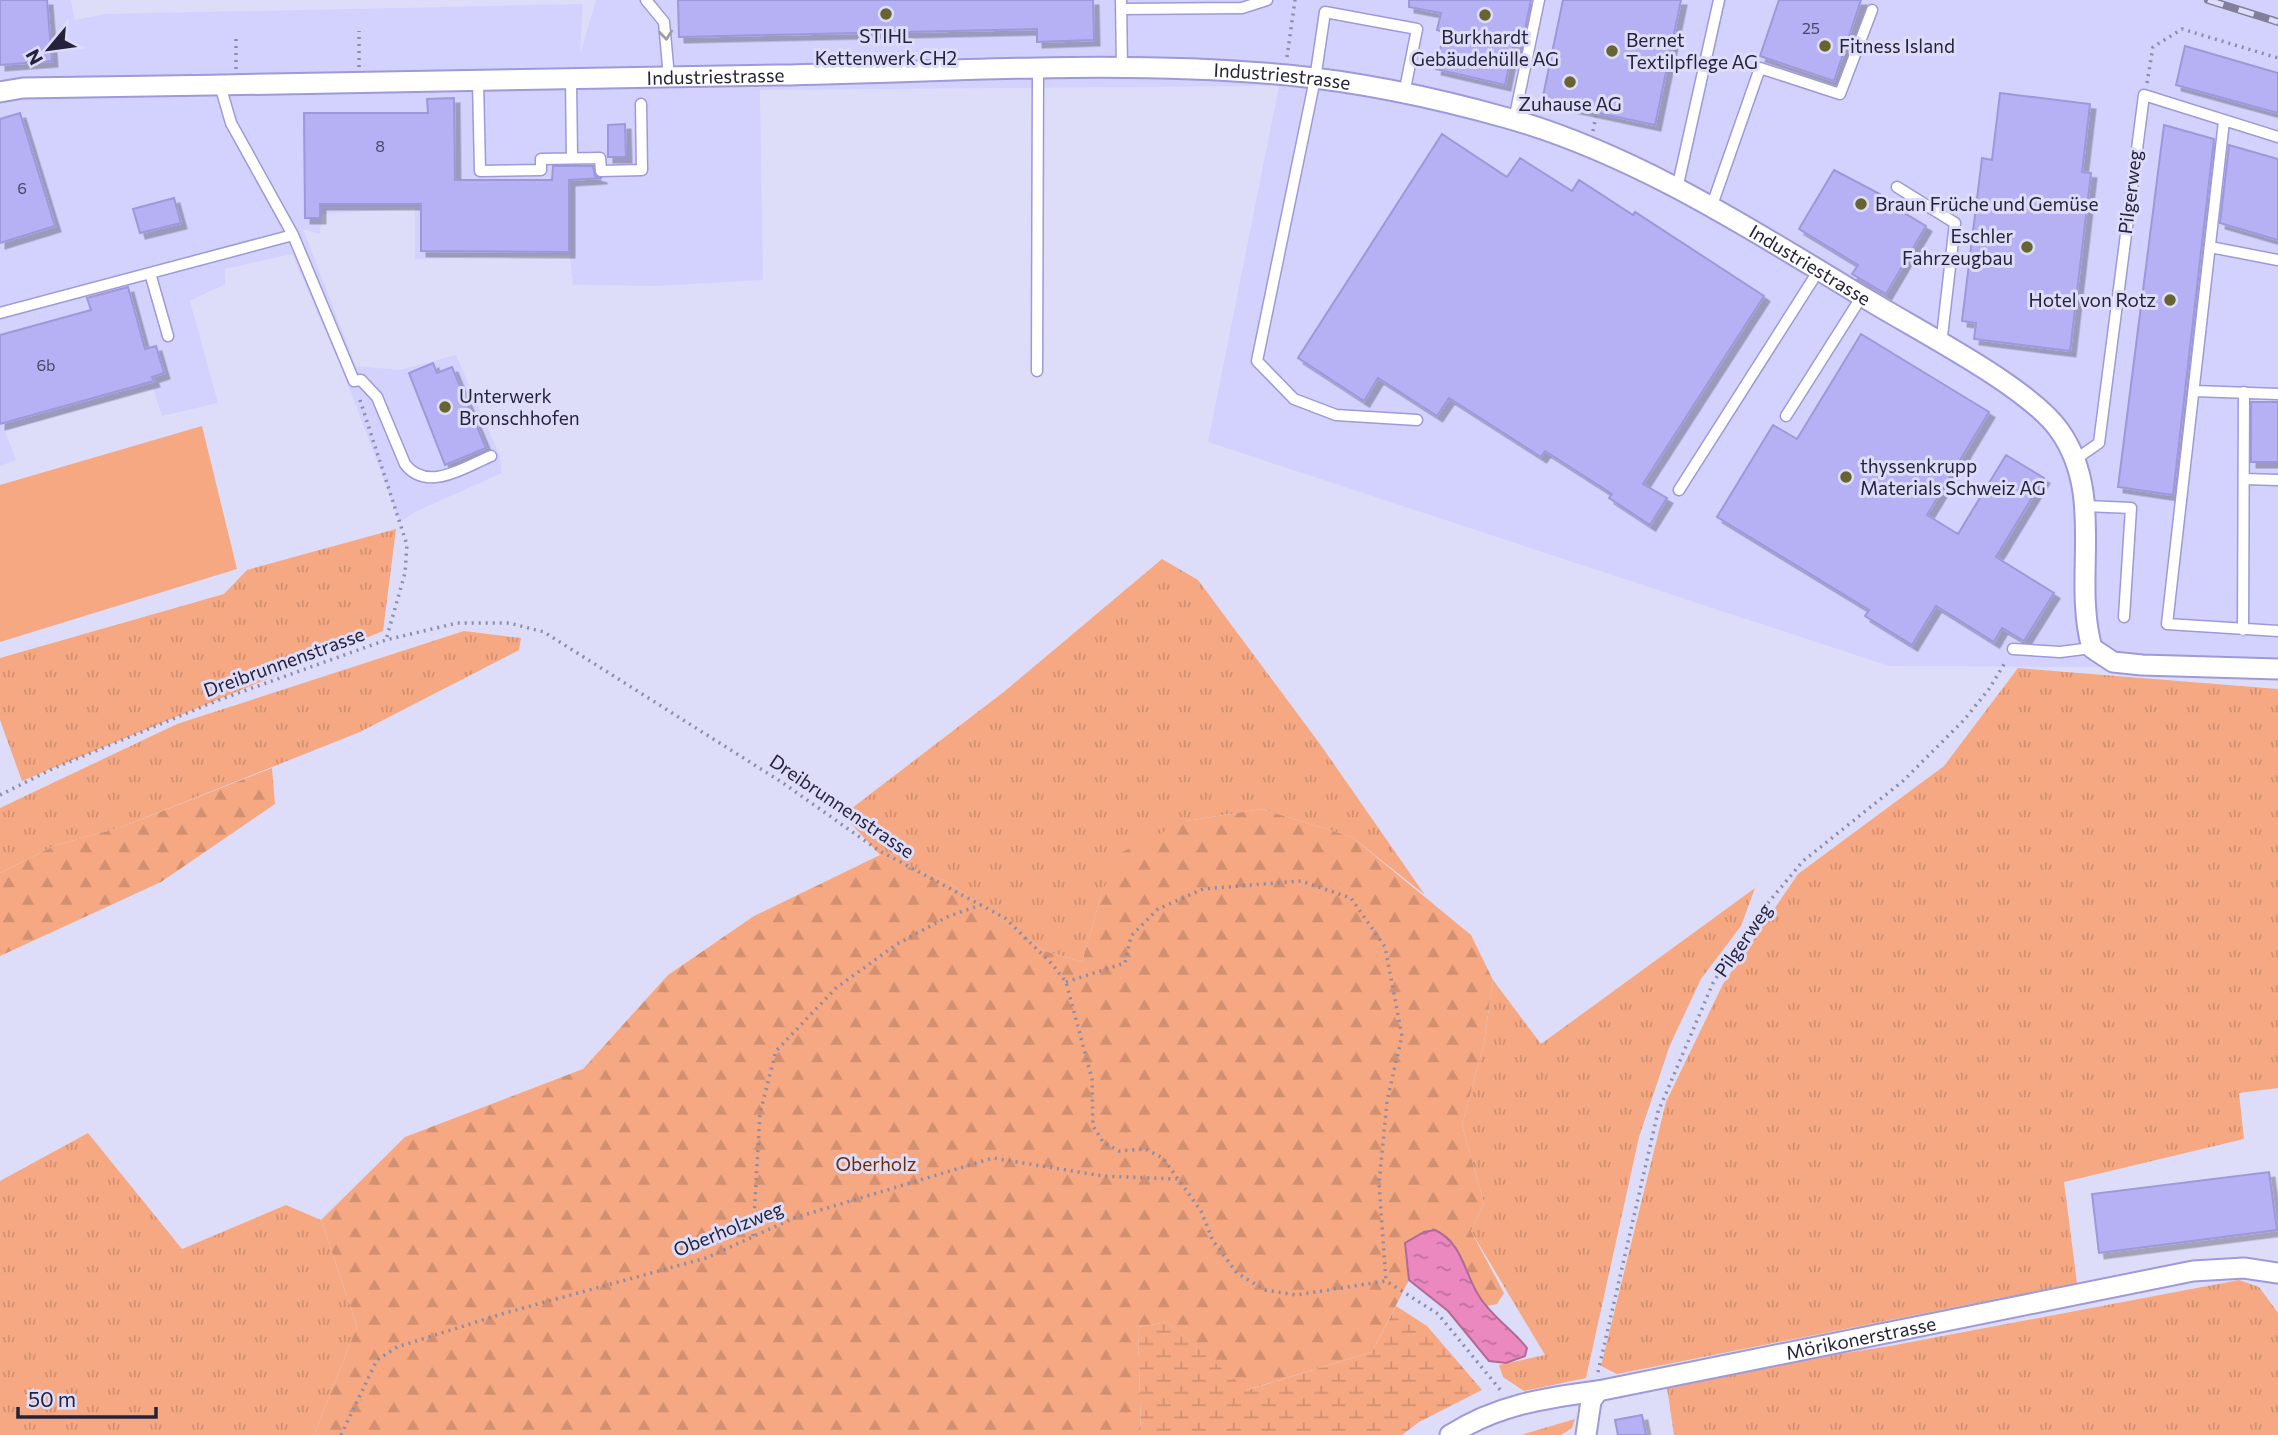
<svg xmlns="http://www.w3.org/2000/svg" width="2278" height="1435" font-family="Commissioner,sans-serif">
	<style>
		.built { fill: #d3d2ff }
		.grass { fill: url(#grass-tufts) }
		.forest { fill: url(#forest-firs) }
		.wetland { fill: url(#wetland-marsh) }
		.pitch { fill: #f5a882 }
		.water { fill: url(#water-ripples); stroke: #b06a98; stroke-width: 2 }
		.building { fill: #b5b1f4; stroke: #9d98d9; stroke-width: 2; filter: url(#shadow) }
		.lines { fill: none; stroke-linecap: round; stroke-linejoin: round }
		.service-casing { stroke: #9d99da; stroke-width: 13 }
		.minor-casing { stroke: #9d99da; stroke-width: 23 }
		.path { stroke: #8d8ca7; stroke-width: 3.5; stroke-dasharray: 2 5; stroke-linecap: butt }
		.service { stroke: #fff; stroke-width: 10 }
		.minor { stroke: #fff; stroke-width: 19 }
		.rail-casing { stroke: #817f9a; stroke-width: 8 }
		.rail { stroke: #deddf9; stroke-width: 5; stroke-dasharray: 16; stroke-linecap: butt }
		.oneway { stroke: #9d9ca7 }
		.poi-dot { fill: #666431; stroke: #deddf9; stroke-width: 2.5 }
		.labels { text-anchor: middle; stroke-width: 6; stroke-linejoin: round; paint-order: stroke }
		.number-label { font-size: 16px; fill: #49466a }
		.poi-label { font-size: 19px; fill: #25233c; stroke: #deddf9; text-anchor: start }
		.street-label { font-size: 19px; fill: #25233c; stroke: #deddf9 }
		.park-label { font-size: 19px; fill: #6b2d05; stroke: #deddf9 }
	</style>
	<defs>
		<pattern id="grass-tufts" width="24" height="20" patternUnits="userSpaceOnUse" patternTransform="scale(1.75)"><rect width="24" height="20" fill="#f5a882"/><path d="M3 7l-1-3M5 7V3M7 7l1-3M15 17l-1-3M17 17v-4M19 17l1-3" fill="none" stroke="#d29071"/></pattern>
		<pattern id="forest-firs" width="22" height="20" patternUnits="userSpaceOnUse" patternTransform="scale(1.75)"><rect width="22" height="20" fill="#f5a882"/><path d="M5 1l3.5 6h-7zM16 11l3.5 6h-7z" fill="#d29071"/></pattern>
		<pattern id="wetland-marsh" width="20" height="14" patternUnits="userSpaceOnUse" patternTransform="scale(1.75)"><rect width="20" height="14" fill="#f5a882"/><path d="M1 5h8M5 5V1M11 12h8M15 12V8" fill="none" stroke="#d29071"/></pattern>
		<pattern id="water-ripples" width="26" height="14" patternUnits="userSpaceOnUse" patternTransform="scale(1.75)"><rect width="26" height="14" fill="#eb88bf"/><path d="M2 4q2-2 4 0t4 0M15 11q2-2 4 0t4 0" fill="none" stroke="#be6f9c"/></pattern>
		<filter id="shadow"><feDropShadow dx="5.5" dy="5.5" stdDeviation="0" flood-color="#0004"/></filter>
	</defs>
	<rect width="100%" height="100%" fill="#deddf9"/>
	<path class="built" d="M0,0H71L75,20L105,14L583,4L580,54L596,0H2278V668L1889,666L1208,442L1279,86L760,90L763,280L657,286L573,285L570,255L415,259V208L322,214L320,234L303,229L356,366L400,370L456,355L500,456L502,473L415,512L400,522L345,377L292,254L225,269V284L190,301L218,403L162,416L153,388L5,431L16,460L0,466Z"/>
	<path class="grass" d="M396,529L383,631L22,781L0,720V658L224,594L247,570Z
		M1162,559L1198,580L1320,744L1425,895L1352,837L1262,809L1186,821L1102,892L1082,962L1045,951L948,882L880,855L843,815L1005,691Z
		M464,631L521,638L519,650L360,732L119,828L56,845L0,873V808L177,724Z
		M2018,668L2278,689V1088L2239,1093L2244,1139L2064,1182L2077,1283L1617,1374L1601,1366L1666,1102L1723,984L1798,874L1944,766Z
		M1755,888L1741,926L1701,979L1670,1045L1639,1137L1586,1378L1524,1391L1503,1377L1499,1365L1545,1355L1471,1231L1484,1203L1462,1125L1484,1043L1493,980L1541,1044Z
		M88,1133L182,1249L286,1205L321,1220L357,1326L314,1435H0V1181Z
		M2239,1280L2259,1287L2278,1313V1435H1674L1666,1381L1890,1346Z
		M1575,1419L1572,1428L1561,1435H1521Z"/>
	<path class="forest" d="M272,768L275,804L161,882L0,956V873L56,845L119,828Z
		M1262,809L1352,837L1471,935L1493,980L1484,1043L1462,1125L1484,1203L1471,1231L1504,1293L1497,1304L1487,1306L1479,1296L1458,1251L1405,1243L1409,1280L1372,1352L1246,1390L1167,1322L1138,1327L1141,1435H314L357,1326L321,1220L405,1137L583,1069L668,975L754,916L880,855L948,882L1045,951L1082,962L1102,892L1120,853L1186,821Z"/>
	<path class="wetland" d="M1396,1306L1427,1326L1482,1390L1419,1422L1402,1435H1141L1138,1327L1167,1322L1247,1390L1372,1352Z"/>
	<path class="pitch" d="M202,426L237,569L0,642V485Z"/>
	<path class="water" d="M1435,1230C1463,1243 1464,1273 1479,1296C1491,1316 1513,1330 1527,1348L1525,1356L1506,1363L1489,1361L1448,1311L1409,1280L1405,1243L1424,1232Z"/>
	<path class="building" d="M0,0H47L52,61L0,65Z
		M678,0H1093L1094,40L1037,42V29L679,37Z
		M1409,0H1531L1521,49L1513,47L1505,85L1436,69L1444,32L1437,30L1441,13L1409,7Z
		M1563,0H1681L1655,125L1542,101Z
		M1779,0H1861L1834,81L1760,56Z
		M2185,46L2278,73V113L2176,85Z
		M2000,93L2090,104L2082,172L2091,173L2070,351L1974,339L1976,323L1962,321L1982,158L1992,160Z
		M454,98L455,180H552L553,166H593L595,176L602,178L569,180V252L421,251V204H320V218H305L304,113H428L427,99Z
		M20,113L55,226L0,243V119Z
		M625,124L626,157H608V125Z
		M2164,125L2214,139L2173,495L2118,487Z
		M1442,134L1507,177L1520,158L1572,191L1579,180L1633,215L1635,212L1764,296L1643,484L1667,498L1650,525L1609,498L1612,494L1545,451L1541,457L1449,398L1437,416L1378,378L1364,401L1298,358Z
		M2229,145L2278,159V240L2220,223Z
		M1834,170L1895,202L1893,206L1926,226L1886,294L1852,274L1858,265L1799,229Z
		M174,198L181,223L140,233L133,209Z
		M128,287L145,349L156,346L164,373L152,377L154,381L0,424V335L91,310L87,298Z
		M1861,334L1989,412L1927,515L1958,534L2006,455L2044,478L1996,557L2054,593L2024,641L2002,628L1994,642L1936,606L1912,645L1865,616L1869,610L1717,517L1773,425L1797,439Z
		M433,363L437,373L452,367L486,448L445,465L409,373Z
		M2251,402H2278V462H2251Z
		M2269,1172L2277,1230L2099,1253L2092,1194Z
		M1642,1415L1646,1435H1618L1615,1420Z"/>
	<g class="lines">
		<defs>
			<path id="service" d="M646,0L664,22L669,77
				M1121,0L1122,68
				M1121,9L1242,8L1267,0
				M571,79L572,158
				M478,81L480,171L541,170V159L600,158L601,171L642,170L641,104
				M220,85L231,123L293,235L354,381L361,380L377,397L405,464C427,493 465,467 491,456
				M1404,94L1417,29L1325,12L1315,79L1257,361L1294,399L1336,415L1417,420
				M1514,120L1539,0
				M2224,121L2167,624L2278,631
				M1897,187L1955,223L1941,345
				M1677,189L1719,0
				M1711,208L1760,68L1840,94L1872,10
				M2210,247L2278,260
				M150,273L168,336
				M0,313L293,235
				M1037,371L1038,69
				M2194,391L2278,394
				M1786,416L1862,296
				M2076,459L2099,443L2144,95L2278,137
				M2244,479L2278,480
				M1679,490L1819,270
				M2086,506L2131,508L2124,617
				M2243,630L2244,392
				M2013,649L2060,652L2092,648"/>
			<g id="minor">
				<path id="s1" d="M0,92L23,88C275,84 527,81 779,75C948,72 1119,59 1287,75C1361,82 1436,98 1507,118C1635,154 1752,230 1865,298C1915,329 2028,386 2059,430C2106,495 2072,577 2092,648L2113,662L2142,665L2278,669"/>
				<path id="s2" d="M1450,1435C1497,1405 1544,1398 1598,1391L2193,1271L2244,1268L2278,1273"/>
				<path d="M1586,1435L1591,1401L1598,1391"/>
			</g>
		</defs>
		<use href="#service" class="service-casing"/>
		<use href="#minor" class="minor-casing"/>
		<path class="path" d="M1287,57L1295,0
			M359,67V31
			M236,69V34
			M2147,83L2153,47L2182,29L2278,58
			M1593,131L1596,116
			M360,400L407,545L405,573L386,640
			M0,795L52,769L216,701L386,640L457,623H509L544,632L783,783L878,850L1005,918L1052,964L1066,982L1092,1079L1093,1126L1103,1142L1119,1151L1145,1149L1163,1158L1201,1211L1213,1241L1237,1273L1265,1290L1296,1295L1386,1281L1438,1314L1502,1392
			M1066,982L1125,963L1131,936L1158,909L1203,889L1301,881L1351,898L1385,947L1402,1036L1387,1101L1379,1184L1386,1281
			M753,1236L760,1113L776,1051L836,988L897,944L949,916L981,905
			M1598,1372L1658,1112L1713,983L1748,927L1803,861L1903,781L1964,720L1989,689L2006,661
			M341,1435L377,1360L397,1347L505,1313L706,1258L794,1218L993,1158L1103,1176L1177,1179"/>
		<use href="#service" class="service"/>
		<use href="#minor" class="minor"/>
		<defs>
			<path id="rail" d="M2208,0L2278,22"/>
		</defs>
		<use href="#rail" class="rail-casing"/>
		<use href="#rail" class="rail"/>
	</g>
	<defs><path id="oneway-chevron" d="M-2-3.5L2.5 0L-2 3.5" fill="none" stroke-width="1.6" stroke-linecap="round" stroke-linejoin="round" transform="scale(1.75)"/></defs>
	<use class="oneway" href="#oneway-chevron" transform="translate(666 35) rotate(84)"/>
	<g class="poi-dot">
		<circle cx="886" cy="14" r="7"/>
		<circle cx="1485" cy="15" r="7"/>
		<circle cx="1825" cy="46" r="7"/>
		<circle cx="1612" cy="51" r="7"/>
		<circle cx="1570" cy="82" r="7"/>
		<circle cx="1861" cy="204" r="7"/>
		<circle cx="2027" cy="247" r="7"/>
		<circle cx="2170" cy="300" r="7"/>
		<circle cx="445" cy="407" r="7"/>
		<circle cx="1846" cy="477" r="7"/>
	</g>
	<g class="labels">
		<g class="number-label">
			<text x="1811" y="34">25</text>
			<text x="380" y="152">8</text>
			<text x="22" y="194">6</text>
			<text x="46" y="371">6b</text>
		</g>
		<g class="poi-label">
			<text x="886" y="43" text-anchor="middle">STIHL<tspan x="886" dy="22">Kettenwerk CH2</tspan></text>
			<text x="1485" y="44" text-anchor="middle">Burkhardt<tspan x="1485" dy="22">Gebäudehülle AG</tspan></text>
			<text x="1626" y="47">Bernet<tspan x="1626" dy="22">Textilpflege AG</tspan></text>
			<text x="1839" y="53">Fitness Island</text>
			<text x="1570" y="111" text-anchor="middle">Zuhause AG</text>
			<text x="1875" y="211">Braun Früche und Gemüse</text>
			<text x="2013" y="243" text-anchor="end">Eschler<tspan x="2013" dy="22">Fahrzeugbau</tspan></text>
			<text x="2156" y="307" text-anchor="end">Hotel von Rotz</text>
			<text x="459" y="403">Unterwerk<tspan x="459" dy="22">Bronschhofen</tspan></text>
			<text x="1860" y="473">thyssenkrupp<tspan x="1860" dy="22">Materials Schweiz AG</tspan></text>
		</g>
		<g class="street-label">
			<text dy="7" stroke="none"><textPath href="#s1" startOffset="716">Industriestrasse</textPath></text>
			<text dy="7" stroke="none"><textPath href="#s1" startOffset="1283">Industriestrasse</textPath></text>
			<text transform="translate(2130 192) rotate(-83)" y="7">Pilgerweg</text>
			<text dy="7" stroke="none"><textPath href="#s1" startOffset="1850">Industriestrasse</textPath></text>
			<text transform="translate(284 662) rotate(-20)" y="7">Dreibrunnenstrasse</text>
			<text transform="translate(842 806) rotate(34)" y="7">Dreibrunnenstrasse</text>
			<text transform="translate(1743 940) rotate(-55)" y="7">Pilgerweg</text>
			<text transform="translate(728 1229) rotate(-22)" y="7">Oberholzweg</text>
			<text dy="7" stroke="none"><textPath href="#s2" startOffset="424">Mörikonerstrasse</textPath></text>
		</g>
		<g class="park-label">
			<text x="876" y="1171">Oberholz</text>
		</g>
	</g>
	<g transform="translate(49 49) rotate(241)" stroke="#deddf9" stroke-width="5" paint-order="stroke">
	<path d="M0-5L12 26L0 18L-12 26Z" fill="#25233c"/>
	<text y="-10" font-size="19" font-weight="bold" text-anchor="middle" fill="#25233c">N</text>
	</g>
	<path d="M18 1407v10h138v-10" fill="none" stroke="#25233c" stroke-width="3.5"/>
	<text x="28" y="1407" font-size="21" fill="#25233c" stroke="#deddf9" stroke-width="5" paint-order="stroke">50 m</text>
</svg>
